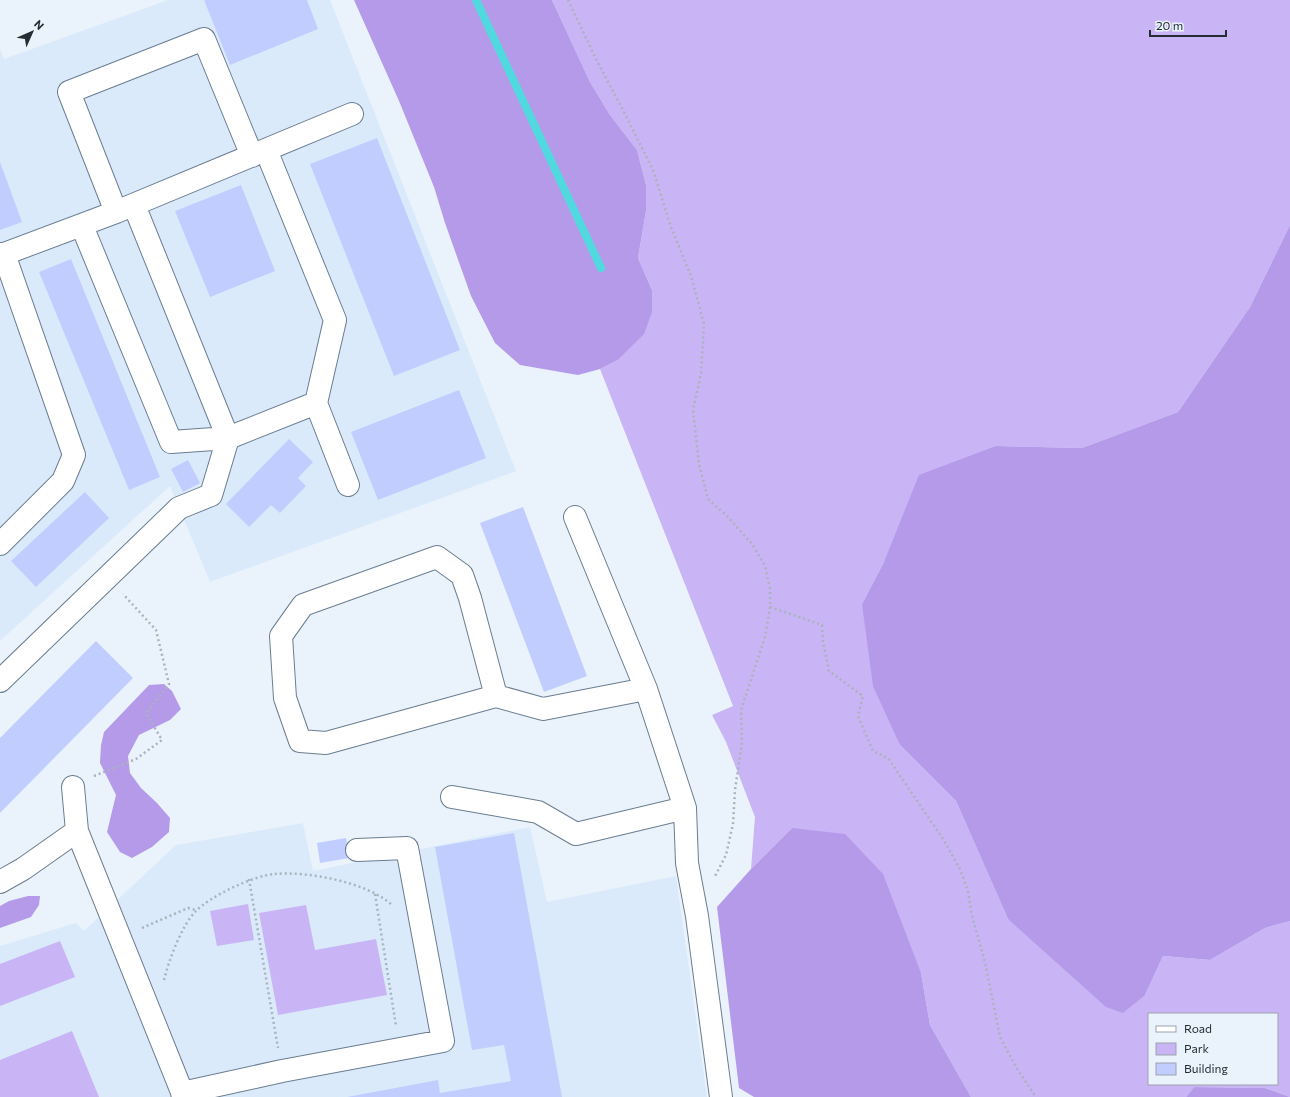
<svg xmlns="http://www.w3.org/2000/svg" width="1290" height="1097" font-family="Commissioner,sans-serif">
	<style>
		.built { fill: #daeafb }
		.green { fill: #c9b4f5; fill-rule: evenodd }
		.forest { fill: #b59aea }
		.lines { fill: none; stroke-linecap: round; stroke-linejoin: round }
		.stream { stroke: #51d9e0; stroke-width: 8 }
		.building { fill: #c1cdfe }
		.minor-casing { stroke: #6a7d90; stroke-width: 24 }
		.path { stroke: #aab3bc; stroke-width: 2.5; stroke-dasharray: 2 3; stroke-linecap: butt }
		.minor { stroke: #fff; stroke-width: 22 }
	</style>
	<rect width="100%" height="100%" fill="#eaf3fc"/>
	<path class="built" d="M168,0H330L516,471L210,582L170,486L0,641V49L4,59Z
		M303,823L313,871L530,827L547,902L676,876L707,1097H0V946L76,923L84,931L176,845Z"/>
	<path class="green" d="M552,0H1290V225L1250,307L1178,412L1082,448L996,446L884,562L862,604L900,745L956,801L1008,919L1145,995L1163,956L1210,960L1265,928L1290,921V1097L1265,1088L1194,1087L1186,1097H971L930,1025L921,973L792,828L751,869L755,817L726,742L712,715L733,706L600,369L618,360L643,334L652,290L638,258L646,211V185L637,150L610,115L590,82ZM1149,1014H1277V1084H1149Z
		M248,904L254,940L217,946L210,911Z
		M306,905L315,950L376,939L387,995L278,1015L259,913Z
		M60,941L75,977L0,1006V964Z
		M72,1031L99,1097H0V1060Z"/>
	<path class="forest" d="M354,0H552L590,82L610,115L637,150L646,185V211L638,258L652,290V312L644,334L618,360L600,369L578,375L520,365L495,343L471,296L445,223L434,187L399,101Z
		M1290,225V921L1265,928L1210,960L1163,956L1145,995L1123,1013L1106,1007L1008,919L956,801L900,745L873,686L862,604L884,562L919,475L996,446L1082,448L1178,412L1250,307Z
		M164,684L172,691L181,709L170,720L139,735L128,756L130,773L141,788L157,803L170,818L169,832L152,847L132,858L120,852L107,832L116,795L100,763L101,745L104,732L149,685Z
		M792,828L845,834L883,874L921,973L930,1025L971,1097H754L739,1088L717,907L751,869Z
		M28,896H40L39,905L31,917L0,928V906L9,901Z
		M1194,1087L1265,1088L1290,1097H1186Z"/>
	<g class="lines">
		<path class="stream" d="M476,0L601,268"/>
	</g>
	<path class="building" d="M204,0H307L318,29L230,65Z
		M377,138L460,350L394,376L310,164Z
		M0,162L22,222L0,230Z
		M241,185L275,271L210,297L175,211Z
		M71,259L160,477L129,490L39,272Z
		M459,390L486,458L378,500L351,432Z
		M289,439L313,462L298,478L306,486L280,513L271,505L249,527L226,504Z
		M188,460L200,483L183,492L171,469Z
		M85,492L109,518L36,587L11,561Z
		M523,507L587,676L544,692L480,523Z
		M96,641L133,678L0,813V738Z
		M514,833L562,1097H347L438,1080L440,1093L511,1081L504,1045L472,1050L435,847Z
		M346,838L349,858L320,863L317,843Z"/>
	<g class="lines">
		<defs>
			<path id="minor" d="M134,205L228,438L316,403L335,320L266,150
				M116,212L69,92L204,39L252,156
				M0,254H4L74,455L63,481L0,544
				M4,254L116,212L352,114
				M316,403L348,485
				M575,517L646,689L685,808L687,863L697,916L721,1097
				M0,681L179,508L211,495L228,438L171,442L82,226
				M496,696L470,598L462,575L437,557L303,605L281,636L285,698L300,741L326,743L496,696L543,709L646,689
				M452,797L538,812L576,834L685,808
				M77,831L184,1097
				M0,882L23,869L77,831L73,787
				M182,1093L282,1071L443,1041L407,848L357,850"/>
		</defs>
		<use href="#minor" class="minor-casing"/>
		<path class="path" d="M568,0L598,63L624,112L653,170L671,227L691,276L704,324L701,373L693,410L699,464L708,499L727,516L752,544L765,566L770,589V607L765,637L741,710L742,742L735,790L733,824L726,855L714,878
			M770,607L822,625L823,642L829,671L863,696L858,716L873,751L888,758L943,839L960,869L968,891L972,916L985,962L1000,1037L1016,1067L1036,1097
			M94,776L136,759L162,740L146,713L169,684L156,630L123,594
			M249,879L278,1048
			M375,894L396,1026
			M142,928L188,908L196,910
			M164,980C169,960 181,927 195,912C210,896 253,876 274,874C307,871 367,882 392,905"/>
		<use href="#minor" class="minor"/>
	</g>
	<rect x="1148" y="1013" width="130" height="72" fill="#eaf3fc" stroke="#9ba3ac"/>
	<rect x="1156" y="1026" width="20" height="6" fill="#ffffff" stroke="#9ba3ac"/>
	<text x="1184" y="1033" font-size="12" fill="#242c34">Road</text>
	<rect x="1156" y="1043" width="20" height="12" fill="#c9b4f5" stroke="#9ba3ac"/>
	<text x="1184" y="1053" font-size="12" fill="#242c34">Park</text>
	<rect x="1156" y="1063" width="20" height="12" fill="#c1cdfe" stroke="#9ba3ac"/>
	<text x="1184" y="1073" font-size="12" fill="#242c34">Building</text>
	<g transform="translate(32 32) rotate(45)" stroke="#eaf3fc" stroke-width="3" paint-order="stroke">
	<path d="M0-3L7 15L0 10L-7 15Z" fill="#242c34"/>
	<text y="-6" font-size="11" font-weight="bold" text-anchor="middle" fill="#242c34">N</text>
	</g>
	<path d="M1150 30v6h76v-6" fill="none" stroke="#242c34" stroke-width="2"/>
	<text x="1156" y="30" font-size="12" fill="#242c34" stroke="#eaf3fc" stroke-width="3" paint-order="stroke">20 m</text>
</svg>
